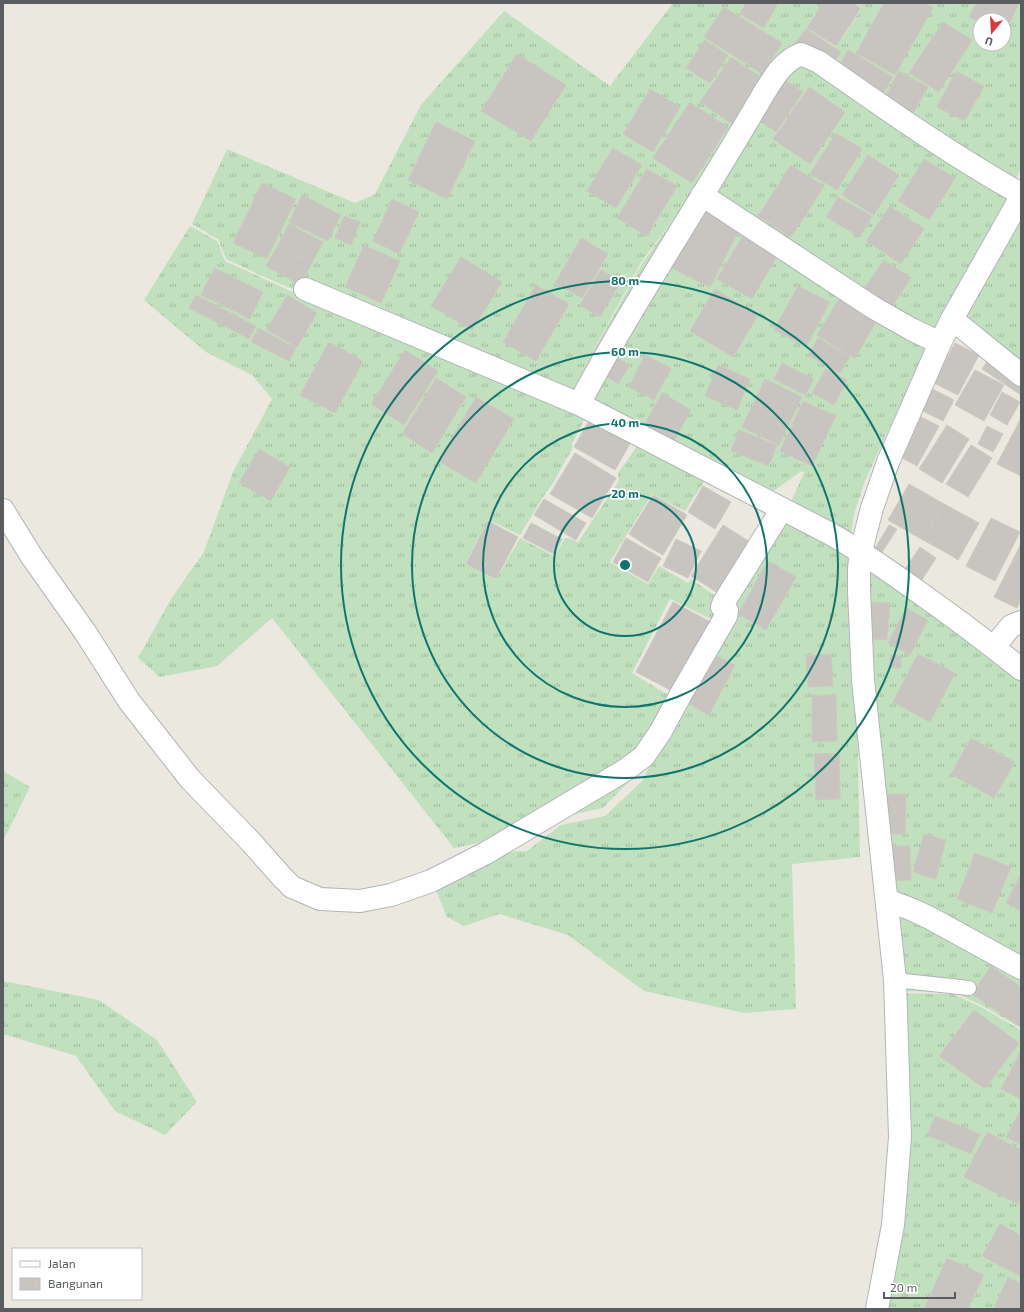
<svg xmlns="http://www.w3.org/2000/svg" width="1024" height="1312" font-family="'Exo 2',sans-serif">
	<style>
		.grass { fill: url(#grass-tufts); fill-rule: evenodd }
		.building { fill: #c8c5c0; stroke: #cfc9bf }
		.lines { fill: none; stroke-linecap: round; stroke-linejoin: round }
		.lane-casing { stroke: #b1b4b7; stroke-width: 16 }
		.street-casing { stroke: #b1b4b7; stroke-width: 24 }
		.secondary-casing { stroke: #b2b6ba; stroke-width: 24 }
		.lane { stroke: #fff; stroke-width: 14 }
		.street { stroke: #fff; stroke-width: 22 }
		.secondary { stroke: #fff; stroke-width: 22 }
		.ring { fill: none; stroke: #0f766e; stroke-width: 2 }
		.centre { fill: #0f766e; stroke: #fff; stroke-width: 2 }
		.ring-label { font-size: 12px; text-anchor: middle; font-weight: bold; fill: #0f766e; stroke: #fff; stroke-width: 3.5; stroke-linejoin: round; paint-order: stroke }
	</style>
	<defs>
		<pattern id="grass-tufts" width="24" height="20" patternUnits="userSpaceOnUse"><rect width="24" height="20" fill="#c1e1be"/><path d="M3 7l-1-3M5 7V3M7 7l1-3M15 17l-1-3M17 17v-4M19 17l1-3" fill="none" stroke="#a0ba9e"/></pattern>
	</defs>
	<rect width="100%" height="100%" fill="#ebe8e0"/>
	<path class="grass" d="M673,3H823L807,28L836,47L862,8L855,3H1021V168L989,235L894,418L865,481L854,514L851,535L789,506L804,473L802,471L769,494L260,275L226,259L218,239L192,224L227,149L355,203L375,194L421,105L504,11L610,86ZM980,20H1004V44H980ZM693,193L643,262L574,386L642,261Z
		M1021,190V371L953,322Z
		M190,226L217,241L225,261L306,298L587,414L572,444V449L552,485L545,494L520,535L488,520L465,564L496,580L520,538L554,556L565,538H569L578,542L619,481L618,473L638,445L703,473L704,482L685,511L652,494L610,562L648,584L659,566L688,583L691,579L717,597L713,613V620L670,599L632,673L673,698L633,777L603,808L557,818L483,842L454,848L272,618L217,666L160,677L138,658L171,599L204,552L233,472L272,399L252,375L206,352L144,300Z
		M779,517L851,554L855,618L860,857L792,864L796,1009L744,1013L644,991L568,935L499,914L465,926L447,917L437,893L440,873L478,853L527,851L561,825L605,816L642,781L724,621Z
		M854,558L1021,674V1028L981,1005L953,992L889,991Z
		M3,771L30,787L3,841Z
		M3,981L99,1000L157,1040L197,1102L165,1135L115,1111L76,1056L3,1034Z
		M890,993L953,994L981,1007L1021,1030V1309H880L897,1218Z"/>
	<path class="building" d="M746,3H778L764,28L740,14Z
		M823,3H853L861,8L836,46L807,28Z
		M884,3H925L933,8L895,75L856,53Z
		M976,3H1019L1005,34L1004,33V20H980V22L969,17Z
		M724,7L782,43L763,74L704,37Z
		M943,22L972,40L960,59L931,40Z
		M806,29L841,52L830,69L794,45Z
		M705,40L728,55L710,83L686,68Z
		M931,40L960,59L939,92L909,73Z
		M848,50L893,77L880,99L835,72Z
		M517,54L566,85L531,141L481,111Z
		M731,57L763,79L750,98L718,76Z
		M899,71L928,87L910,119L882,103Z
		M956,71L984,86L965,121L937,107Z
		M718,76L750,98L732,124L700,102Z
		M779,76L803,92L776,132L753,117Z
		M809,87L845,112L810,164L773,139Z
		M650,89L680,107L653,152L623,134Z
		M690,102L708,114L671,170L653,158Z
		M708,114L728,127L692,183L671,170Z
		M436,122L475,141L447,199L408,180Z
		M836,133L862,149L837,190L810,174Z
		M613,148L642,165L616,208L587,191Z
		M868,155L899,175L874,215L842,195Z
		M924,159L955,178L929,220L898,201Z
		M791,165L824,186L812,205L779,184Z
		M647,169L677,186L647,236L617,218Z
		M262,183L296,199L267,259L233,243Z
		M779,184L812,205L791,237L758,216Z
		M302,195L341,215L328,241L289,222Z
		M838,197L872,216L860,237L826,217Z
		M392,199L419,212L399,254L373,241Z
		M890,206L924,229L901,264L866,241Z
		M701,207L741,227L710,287L670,267Z
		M344,216L360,222L351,245L335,238Z
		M289,224L323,242L312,263L278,245Z
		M746,230L781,250L752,299L717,279Z
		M581,238L608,254L582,298L555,283Z
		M278,245L312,263L300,285L266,266Z
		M364,245L400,261L381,303L345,287Z
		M461,257L502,282L472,330L431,306Z
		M884,260L911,278L890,310L862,292Z
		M214,268L263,292L250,319L201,295Z
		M601,270L621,281L600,317L580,305Z
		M536,285L569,304L536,361L503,342Z
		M798,286L830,302L806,347L774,330Z
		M715,289L758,315L733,357L690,331Z
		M196,295L256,326L249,339L189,308Z
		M287,295L317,313L297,347L267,330Z
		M840,297L862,310L839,349L817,335Z
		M862,310L877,320L855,358L839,349Z
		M258,328L296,348L289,361L251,342Z
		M818,338L850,356L840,373L808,355Z
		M329,342L363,361L335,413L300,395Z
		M955,343L979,355L958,395L934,383Z
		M405,350L438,371L404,425L371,404Z
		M612,355L630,365L618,384L601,373Z
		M645,355L671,368L654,400L629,387Z
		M989,359L1021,381V395L982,369Z
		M782,363L814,379L805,395L774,379Z
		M718,365L750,379L737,410L705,396Z
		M826,369L847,380L834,405L812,393Z
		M975,370L1004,385L984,421L955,405Z
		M436,378L466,397L432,453L402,434Z
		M765,379L802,397L779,445L742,427Z
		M930,388L954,400L943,421L919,409Z
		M1002,392L1020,402L1007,425L990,415Z
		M662,393L691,410L670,448L641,431Z
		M476,397L514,419L476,483L438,461Z
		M803,401L836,416L812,466L780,451Z
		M917,415L939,426L917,466L897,455Z
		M1021,418V476L997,464Z
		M590,419L631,442L615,470L574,447Z
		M947,425L969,439L942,483L919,469Z
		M987,426L1003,434L993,452L978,444Z
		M739,430L777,445L769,466L731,451Z
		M971,445L992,458L968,497L946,484Z
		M259,449L290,467L271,501L239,483Z
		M575,453L616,478L592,518L550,494Z
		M909,484L944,504L923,540L888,520Z
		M703,486L731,502L715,529L688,512Z
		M653,495L672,506L647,546L629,534Z
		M544,499L586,523L576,540L534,515Z
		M944,504L968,517L947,553L923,540Z
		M672,506L687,515L663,555L647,546Z
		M968,517L979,523L958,560L947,553Z
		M991,518L1020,532L995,581L966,566Z
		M488,521L518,537L496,579L466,564Z
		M531,523L562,539L554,554L523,538Z
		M723,525L750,542L726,580L699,563Z
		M889,525L897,529L881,554L874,550Z
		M626,538L661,558L648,582L613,562Z
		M676,539L701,551L688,578L663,566Z
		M1021,544V599L1017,608L994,597Z
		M920,547L936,558L918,586L901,575Z
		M768,561L796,577L766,630L738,614Z
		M699,563L726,580L718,593L691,576Z
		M673,602L714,624L676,693L636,672Z
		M868,602L890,603L887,640L866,639Z
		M906,608L928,620L910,655L888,643Z
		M831,654L833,686L808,687L806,656Z
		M918,654L955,673L930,722L893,702Z
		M715,655L735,665L709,715L689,704Z
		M890,655H901V668H890Z
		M812,695H836L837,741L812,742Z
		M971,738L1015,762L994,798L951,774Z
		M839,753L840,799L816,800L814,754Z
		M884,794H906L905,834H883Z
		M924,834L946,840L936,879L913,872Z
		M889,846H910L911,880L890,881Z
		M975,853L1011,867L992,913L957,899Z
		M1021,873V911L1006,903Z
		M991,966L1021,987V1023L1019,1026L972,994Z
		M974,1010L1019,1043L985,1089L939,1056Z
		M1021,1050V1099L1001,1089Z
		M1021,1109V1145L1006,1137Z
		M935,1116L980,1134L971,1154L927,1135Z
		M987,1132L1021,1150V1197L1018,1204L964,1177Z
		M1000,1224L1021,1235V1277L982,1256Z
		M947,1258L984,1275L968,1309H924Z
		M1008,1277L1021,1283V1309H994Z"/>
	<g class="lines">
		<defs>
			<path id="lane" d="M895,980L969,988"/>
			<path id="street" d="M702,195L874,308L911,329L940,343
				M305,289L579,404L829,533C859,550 885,568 913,588C950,614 986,641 1021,669
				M952,319L1021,375
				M579,404C636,298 703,198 764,93C774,77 783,61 801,54L819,62C885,108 951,155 1021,194
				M3,510L32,557L85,632L129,701L190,779L251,842L282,877L292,887L320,899L360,901L391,895L431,881L486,853L627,769L644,756L661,731L681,694L726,616L727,611L722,607L724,602L782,509
				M994,647L1011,626L1021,622
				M887,900L913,910L930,918L1021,968"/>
			<path id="secondary" d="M877,1309L893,1225L900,1137L895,980L863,680L859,591V568L861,551L872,508L888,462L940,343L952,319L1021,197"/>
		</defs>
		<use href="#lane" class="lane-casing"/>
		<use href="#street" class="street-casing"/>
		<use href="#secondary" class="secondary-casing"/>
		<use href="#lane" class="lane"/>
		<use href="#street" class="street"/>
		<use href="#secondary" class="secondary"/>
	</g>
	<g class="ring">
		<circle cx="625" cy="565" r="71"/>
		<circle cx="625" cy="565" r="142"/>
		<circle cx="625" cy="565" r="213"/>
		<circle cx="625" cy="565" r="284"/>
	</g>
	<circle cx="625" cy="565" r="6" class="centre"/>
	<g class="ring-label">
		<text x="625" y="285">80 m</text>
		<text x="625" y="356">60 m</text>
		<text x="625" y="427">40 m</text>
		<text x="625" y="498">20 m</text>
	</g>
	<rect width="1024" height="1312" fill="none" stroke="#595d60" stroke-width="8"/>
	<rect x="12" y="1248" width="130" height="52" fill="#ffffff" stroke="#bdbebf"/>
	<rect x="20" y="1261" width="20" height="6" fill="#ffffff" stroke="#bdbebf"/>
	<text x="48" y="1268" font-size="12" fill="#595d60">Jalan</text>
	<rect x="20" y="1278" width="20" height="12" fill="#c8c5c0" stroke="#bdbebf"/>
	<text x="48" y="1288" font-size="12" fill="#595d60">Bangunan</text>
	<g transform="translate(992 32) rotate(198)"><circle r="19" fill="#ffffff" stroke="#bdbebf"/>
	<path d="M0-3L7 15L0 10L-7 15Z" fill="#dc3539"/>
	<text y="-6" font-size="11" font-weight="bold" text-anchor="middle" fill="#595d60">U</text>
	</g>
	<path d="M884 1292v6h71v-6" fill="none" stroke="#595d60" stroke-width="2"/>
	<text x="890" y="1292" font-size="12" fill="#595d60" stroke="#ffffff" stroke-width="3" paint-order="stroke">20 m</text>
</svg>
